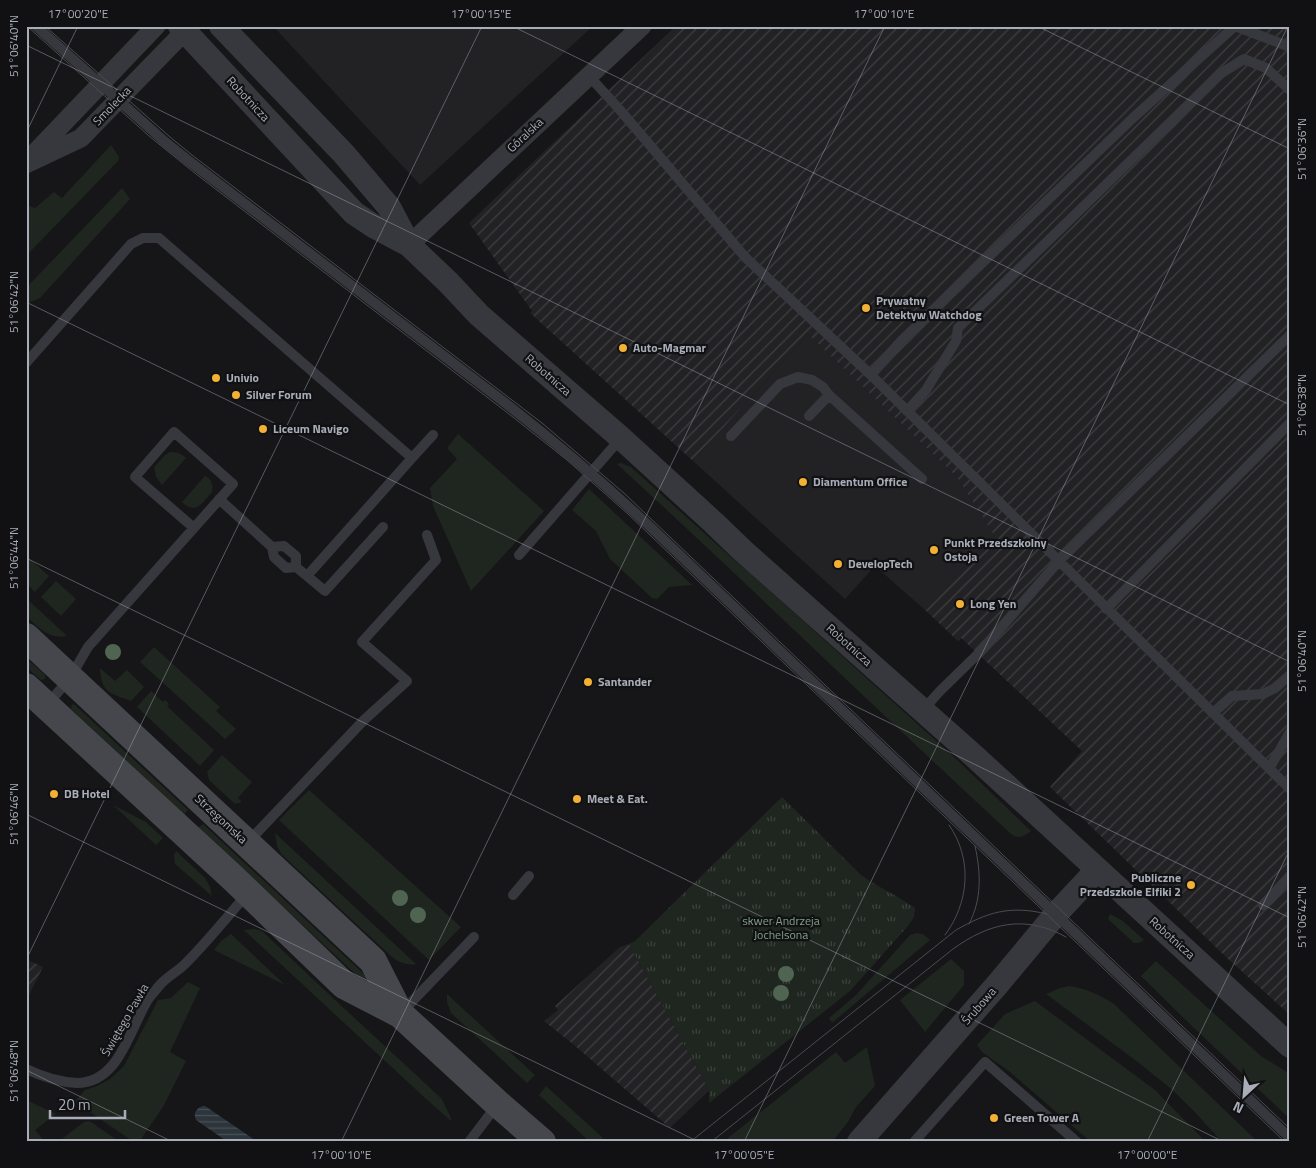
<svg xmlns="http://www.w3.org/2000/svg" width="1316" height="1168" font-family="'Titillium Web',sans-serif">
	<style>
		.built { fill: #222225 }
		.industrial { fill: url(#industrial-furrows) }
		.grass { fill: #1e261f }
		.park { fill: url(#park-tufts) }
		.water { fill: url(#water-rules) }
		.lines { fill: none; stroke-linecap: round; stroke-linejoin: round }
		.service { stroke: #37383d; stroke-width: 10 }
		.minor { stroke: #37383d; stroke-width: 19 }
		.tertiary { stroke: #37383d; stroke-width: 24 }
		.secondary { stroke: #45474d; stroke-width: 28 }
		.tram { stroke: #4a4c52; stroke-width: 1 }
		.tree { fill: #506452 }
		.ticks { fill: none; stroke: #a8adb8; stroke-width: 1; stroke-opacity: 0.45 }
		.poi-dot { fill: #f2b134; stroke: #111113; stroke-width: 2 }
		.labels { text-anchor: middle; stroke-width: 4.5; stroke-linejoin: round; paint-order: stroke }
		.street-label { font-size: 12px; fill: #a8adb8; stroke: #111113 }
		.poi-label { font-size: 12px; font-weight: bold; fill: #a8adb8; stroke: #111113; text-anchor: start }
		.park-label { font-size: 12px; fill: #7fa381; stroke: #111113 }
		.neatline { fill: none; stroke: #a8adb8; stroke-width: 2 }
		.ticks-label { font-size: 12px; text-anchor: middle; fill: #a8adb8 }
	</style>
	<defs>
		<pattern id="industrial-furrows" width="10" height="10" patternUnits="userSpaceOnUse" patternTransform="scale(1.25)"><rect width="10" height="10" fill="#222225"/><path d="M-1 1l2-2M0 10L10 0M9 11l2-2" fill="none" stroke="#3f3f43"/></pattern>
		<pattern id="park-tufts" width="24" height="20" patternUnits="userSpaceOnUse" patternTransform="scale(1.25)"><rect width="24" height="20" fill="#1e261f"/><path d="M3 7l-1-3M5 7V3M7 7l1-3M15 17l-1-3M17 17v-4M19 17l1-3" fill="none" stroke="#3c433d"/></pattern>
		<pattern id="water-rules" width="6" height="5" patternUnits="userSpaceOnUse" patternTransform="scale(1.25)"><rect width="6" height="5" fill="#2c353c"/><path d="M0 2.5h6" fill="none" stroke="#485056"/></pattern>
	</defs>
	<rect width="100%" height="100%" fill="#161618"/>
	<path class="built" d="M273,26H593L420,185Z
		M808,334L957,477L994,535L925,610L875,566L845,599L693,461Z"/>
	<path class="industrial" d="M676,26H1290V1015L1226,957L1050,787L1082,751L961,638L958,641L925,610L994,535L957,477L808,334L693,461L530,313L532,311L469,223Z
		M629,944L709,1090L670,1128L574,1045L544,1021L558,1010L555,1006L620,947Z
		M26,959L43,967L26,1001Z"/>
	<path class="grass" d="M111,145L119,157L118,161L26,256V209L29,206L35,208L54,192L62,198Z
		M122,188L130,199L40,298L26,304V288Z
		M458,434L544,511L471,591L433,506L430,488L457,459L447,448Z
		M170,452C177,452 181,453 186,458L162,485L156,477L154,467L165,455Z
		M621,463L631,467L733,559L749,572L953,756L1031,831C1024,836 1019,840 1011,834C879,712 750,586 617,464Z
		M205,476C212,479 213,484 212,492C203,502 196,516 182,502Z
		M589,489L692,585L669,587L657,599L652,598L610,559L596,531L572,510Z
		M27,556L49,576L35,592L26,583V558Z
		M56,581L76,599L61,616L41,597Z
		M26,598L67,636C49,640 38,627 26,616Z
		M154,647L220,707L216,711L236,729L225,739L140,662Z
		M26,658L45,675V679L41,680L26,667Z
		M100,668L115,681L127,670L144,687L131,701C110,693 101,693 100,668Z
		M151,691L163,702L165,700L169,704L167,706L214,750L200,766L137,707Z
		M72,704L75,705L188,810L184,814L71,709Z
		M222,755L252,782L238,798L242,802L235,804L209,780L207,772Z
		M309,790L461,927L429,960L279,820Z
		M113,805L146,822L163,838L156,845Z
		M203,824L366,976L367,978L366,981L362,980L198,828Z
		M275,833L416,964C408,966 398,962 392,957L281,854L277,846Z
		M176,851L205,878L210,887L212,896L175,864L174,856Z
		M1110,914L1123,921L1144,940L1139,943H1134L1109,920L1108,918Z
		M255,929L262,931L333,998L442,1099L451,1118V1121L425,1098L244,930Z
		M916,933L923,934L930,940L832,1023L829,1018L855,996L910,935Z
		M231,934L285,985L214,950L221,941Z
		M951,959L964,971V985L925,1032L900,1000Z
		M1156,961L1261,1056L1290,1074V1119L1194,1028L1141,976Z
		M188,982L200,988L170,1052L186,1061L163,1107L139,1142H134L78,1104L75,1101L85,1090L97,1086L110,1079L124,1066L158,1000L171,998Z
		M1069,986C1086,988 1100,995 1114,1004L1258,1142H1222L1193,1110L1170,1088L1139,1063L1046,994L1060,988Z
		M447,994L535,1075L527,1083L451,1013L447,1002Z
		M1035,1001L1155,1090L1206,1142H1091L1010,1072L982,1052L977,1045L1005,1014Z
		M867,1047L875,1086L856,1107L848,1122L832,1142H723L836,1052L845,1063Z
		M546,1086L603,1138L600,1142H590L539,1095Z
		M26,1100L56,1114L35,1130L45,1142H26Z
		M89,1121L91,1122L120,1142H58L84,1122Z"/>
	<path class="park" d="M782,797L861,875C879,888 897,895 915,908L914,917L908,926L850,991L709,1103V1090L629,944L635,941Z"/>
	<path class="water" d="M203,1106H205L258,1142H228L196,1120C193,1114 196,1108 203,1106Z"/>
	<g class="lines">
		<path class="service" d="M36,26L164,141L189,161L504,402C559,445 612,490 662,538L1290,1138
			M1235,26L1290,47
			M589,76L620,110L745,257L871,375L1059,561L978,654L940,691L922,711
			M1290,335L1059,561L1290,789
			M26,363L131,244L143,238H159L412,458L433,435
			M871,375L901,341L1134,117L1235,26
			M829,395L922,479
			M907,411L926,390L956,341L958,328L1220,74L1244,59L1266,68L1290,90
			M731,436L780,384L798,377L812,380L823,387L829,395L809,416
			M219,499L272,547
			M284,546L296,556V567L286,568L274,557L272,547Z
			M519,555L621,438
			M296,567L307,576L412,458
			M307,576L325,591L383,527
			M1106,609L1290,423
			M47,705L70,678L88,647L233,484L174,432L135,477L194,528
			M1213,713L1232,696L1263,694L1275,688L1290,675
			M1269,769L1290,732
			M247,843L364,720L407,681L362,642L436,560L427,535
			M513,895L529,876
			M1263,905L1290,876
			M402,1012L474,937
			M26,1069C43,1077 58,1082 77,1083C120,1083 130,1027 149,998C152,994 156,990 159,986C166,977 177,972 185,964C207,942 227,917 248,893
			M469,1142L497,1105
			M914,1142L985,1062L1077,1142"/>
		<path class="minor" d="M31,157L156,26
			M26,164L81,138L185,31
			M409,245L642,26"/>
		<path class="tertiary" d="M180,26L354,213L375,227L409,245L448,282L479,315L621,438L714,523L742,550L974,756L1290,1046
			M221,26L344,154L389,207L409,245
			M859,1142L997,985L1056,914L1097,870"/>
		<path class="secondary" d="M26,637L373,961L400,1014
			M26,687L233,878L344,985L400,1014L498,1104L542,1142"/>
		<path class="tram" d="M27,26L149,136L196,174L509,414L567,460L628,514L1285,1142
			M45,26L170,137L192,155L542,423L625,494L1290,1129
			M969,924C982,899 981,873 975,846
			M945,935C969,903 973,859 949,825
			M690,1142L956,930C988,912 1010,905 1047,914
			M711,1142L953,949C989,923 1025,914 1066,937"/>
	</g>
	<g class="tree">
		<circle cx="113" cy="652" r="8"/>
		<circle cx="400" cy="898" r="8"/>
		<circle cx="418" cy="915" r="8"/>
		<circle cx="786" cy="974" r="8"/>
		<circle cx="781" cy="993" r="8"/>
	</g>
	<path class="ticks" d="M512,26L1290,405M1037,26L1290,149M26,45L1290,662M26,133L78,26M26,302L1290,918M26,558L1224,1142M26,814L699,1142M26,960L482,26M26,1070L173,1142M341,1142L885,26M744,1142L1288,26M1147,1142L1290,849"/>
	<g class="poi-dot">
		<circle cx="866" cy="308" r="5"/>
		<circle cx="623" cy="348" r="5"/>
		<circle cx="216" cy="378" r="5"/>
		<circle cx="236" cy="395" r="5"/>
		<circle cx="263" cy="429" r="5"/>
		<circle cx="803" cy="482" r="5"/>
		<circle cx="934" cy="550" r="5"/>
		<circle cx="838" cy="564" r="5"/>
		<circle cx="960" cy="604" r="5"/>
		<circle cx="588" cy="682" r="5"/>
		<circle cx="54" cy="794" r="5"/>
		<circle cx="577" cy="799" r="5"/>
		<circle cx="1191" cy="885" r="5"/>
		<circle cx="994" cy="1118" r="5"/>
	</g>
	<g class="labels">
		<g class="street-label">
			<text transform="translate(248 99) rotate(47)" y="4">Robotnicza</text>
			<text transform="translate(112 106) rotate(-46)" y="4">Smolecka</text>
			<text transform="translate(525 135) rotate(-43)" y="4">Góralska</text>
			<text transform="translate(548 375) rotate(41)" y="4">Robotnicza</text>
			<text transform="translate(849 645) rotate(42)" y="4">Robotnicza</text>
			<text transform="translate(221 819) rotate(43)" y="4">Strzegomska</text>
			<text transform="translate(1172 938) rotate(42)" y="4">Robotnicza</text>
			<text transform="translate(979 1006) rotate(-49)" y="4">Śrubowa</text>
			<text transform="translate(125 1020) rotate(-60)" y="4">Świętego Pawła</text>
		</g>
		<g class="poi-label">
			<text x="876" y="305">Prywatny<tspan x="876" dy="14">Detektyw Watchdog</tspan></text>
			<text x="633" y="352">Auto-Magmar</text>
			<text x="226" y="382">Univio</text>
			<text x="246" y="399">Silver Forum</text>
			<text x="273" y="433">Liceum Navigo</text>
			<text x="813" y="486">Diamentum Office</text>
			<text x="944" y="547">Punkt Przedszkolny<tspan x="944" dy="14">Ostoja</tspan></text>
			<text x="848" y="568">DevelopTech</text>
			<text x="970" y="608">Long Yen</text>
			<text x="598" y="686">Santander</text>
			<text x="64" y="798">DB Hotel</text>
			<text x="587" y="803">Meet &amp; Eat.</text>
			<text x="1181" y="882" text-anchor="end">Publiczne<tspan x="1181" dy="14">Przedszkole Elfiki 2</tspan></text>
			<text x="1004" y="1122">Green Tower A</text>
		</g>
		<g class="park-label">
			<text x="781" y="925">skwer Andrzeja<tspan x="781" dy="14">Jochelsona</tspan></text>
		</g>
	</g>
	<rect width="1316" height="1168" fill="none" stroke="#111113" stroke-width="55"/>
	<g transform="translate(1244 1096) rotate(206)" stroke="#111113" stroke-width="4" paint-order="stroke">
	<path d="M0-4L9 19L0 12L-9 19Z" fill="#a8adb8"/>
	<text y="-8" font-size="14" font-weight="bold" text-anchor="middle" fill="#a8adb8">N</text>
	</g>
	<path d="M50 1110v8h75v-8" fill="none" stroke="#a8adb8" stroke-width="2.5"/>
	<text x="58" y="1110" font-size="15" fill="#a8adb8" stroke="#111113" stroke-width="4" paint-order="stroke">20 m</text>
	<rect x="28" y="28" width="1260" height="1112" class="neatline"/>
	<g class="ticks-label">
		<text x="78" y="18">17°00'20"E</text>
		<text x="481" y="18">17°00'15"E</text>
		<text x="884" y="18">17°00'10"E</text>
		<text transform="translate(14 46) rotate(-90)" y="4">51°06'40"N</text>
		<text transform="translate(1302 149) rotate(-90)" y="4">51°06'36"N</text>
		<text transform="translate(14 302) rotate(-90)" y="4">51°06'42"N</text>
		<text transform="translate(1302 405) rotate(-90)" y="4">51°06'38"N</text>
		<text transform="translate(14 558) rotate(-90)" y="4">51°06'44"N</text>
		<text transform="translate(1302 661) rotate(-90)" y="4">51°06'40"N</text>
		<text transform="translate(14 814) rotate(-90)" y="4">51°06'46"N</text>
		<text transform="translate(1302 917) rotate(-90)" y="4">51°06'42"N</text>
		<text transform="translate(14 1071) rotate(-90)" y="4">51°06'48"N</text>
		<text x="341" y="1159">17°00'10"E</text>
		<text x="744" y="1159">17°00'05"E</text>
		<text x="1147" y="1159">17°00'00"E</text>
	</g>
</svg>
